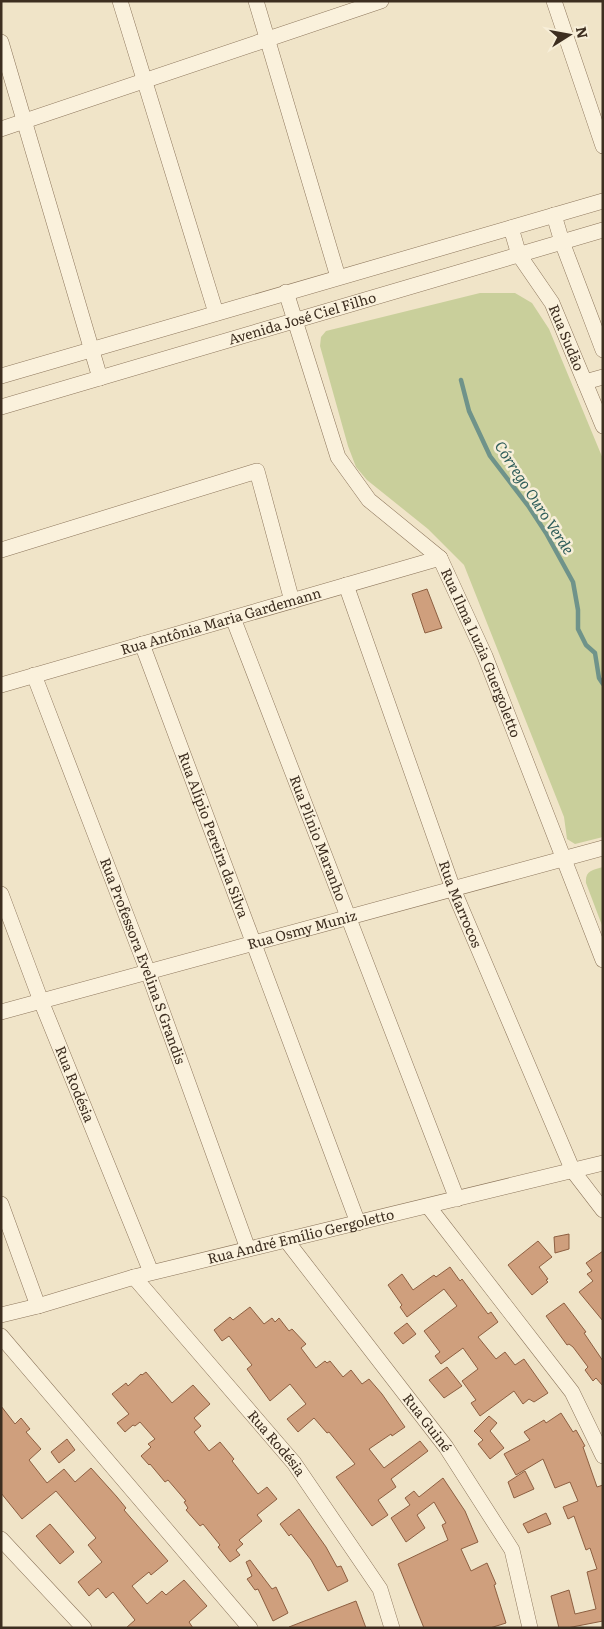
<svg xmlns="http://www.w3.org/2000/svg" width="604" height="1629" font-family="Literata,serif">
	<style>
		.green { fill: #c9cf9b }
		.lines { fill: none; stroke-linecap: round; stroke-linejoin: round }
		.stream { stroke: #6f938a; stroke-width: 4.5 }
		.building { fill: #cf9f7d; stroke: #8d5f41 }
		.minor-casing { stroke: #8d765c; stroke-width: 16 }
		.minor { stroke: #faf1dc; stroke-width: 15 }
		.labels { text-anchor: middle; stroke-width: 5; stroke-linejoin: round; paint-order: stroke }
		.street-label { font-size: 14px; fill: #3d2e20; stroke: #f7eed8 }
		.water-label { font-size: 15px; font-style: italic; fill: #2f5d5a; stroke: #f7eed8 }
	</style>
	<rect width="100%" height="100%" fill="#f0e4c8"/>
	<path class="green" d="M480,293H515L532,303L549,329L603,459V837L575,844L567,839L564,817L464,565L428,529L367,480L356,467L348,446L320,346L321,337L326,331Z
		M603,867V928L586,883C585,871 592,870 603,867Z"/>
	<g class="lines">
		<path class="stream" d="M461,380L469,411L490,456L529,507L546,533L573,582L578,610V629L586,645L595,653L599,678L603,684"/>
	</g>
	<path class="building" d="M427,589L442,628L425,633L412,594Z
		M569,1234V1249L555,1253L554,1237Z
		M538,1241L552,1257L539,1267L548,1279L546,1280L548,1282L532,1295L508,1265Z
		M603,1251V1321L579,1292L593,1281L587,1274L592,1271L586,1263Z
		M450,1267L460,1281L462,1279L488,1314L491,1312L498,1322L478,1337L496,1359L505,1352L515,1365L524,1359L548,1393L534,1402L529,1399L523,1404L514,1391L480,1416L471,1403L476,1400L462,1381L478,1369L463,1348L441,1364L435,1356L440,1352L424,1331L457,1306L444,1289L407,1317L400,1307L402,1305L388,1285L402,1274L413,1290L434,1275L436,1277Z
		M564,1303L586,1332L584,1333L603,1361V1386L596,1378L593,1381L585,1370L588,1367L573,1347L569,1344L567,1345L546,1316Z
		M250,1307L264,1324L272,1318L275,1322L279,1318L289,1331L292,1329L306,1344L301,1348L316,1368L325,1361L327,1363L330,1361L343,1377L351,1370L362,1384L369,1379L382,1394L405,1427L392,1436L391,1434L369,1449L384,1468L420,1441L428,1451L391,1479L396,1487L378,1500L388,1515L372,1526L336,1477L355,1464L329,1432L327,1433L314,1418L298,1432L287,1419L306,1404L290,1384L270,1401L247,1369L252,1365L229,1336L222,1341L214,1330L230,1317L233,1320Z
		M407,1323L416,1334L403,1344L394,1333Z
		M447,1367L462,1386L444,1398L429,1380Z
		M146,1372L172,1403L193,1385L210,1404L194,1418L201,1426L194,1432L209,1451L220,1442L234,1459L232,1461L258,1494L267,1487L277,1499L257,1515L262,1521L239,1540L243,1544L236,1550L240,1555L230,1562L218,1547L220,1545L203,1524L200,1526L186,1510L188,1508L184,1502L186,1501L168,1480L165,1482L150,1464L149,1465L141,1456L151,1447L148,1444L155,1439L140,1422L135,1426L133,1425L125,1432L117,1423L129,1414L112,1394L126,1383L128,1386L141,1374L142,1375Z
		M1,1406L15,1424L21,1418L30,1429L26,1432L41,1449L29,1460L47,1483L64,1469L75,1482L91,1468L117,1497L126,1508L124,1510L168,1561L151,1575L149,1572L132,1586L147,1604L162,1591L166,1595L184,1580L207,1606L189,1622L193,1628H126L135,1620L113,1592L106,1598L98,1588L89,1596L78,1582L102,1562L88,1545L96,1538L56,1491L22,1519L1,1493Z
		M561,1413L573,1432L576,1430L585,1446L583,1447L597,1487L603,1485V1621L567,1628H559L551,1596L569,1590L575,1614L596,1609L587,1572L597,1569L590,1548L586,1550L574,1516L568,1519L563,1507L578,1501L570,1482L555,1488L543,1459L516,1475L504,1454L530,1440L524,1432L544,1420L546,1423Z
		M489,1416L497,1423L490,1431L504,1448L490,1459L478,1444L483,1440L474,1431Z
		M67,1439L75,1450L59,1463L51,1452Z
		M525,1471L534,1489L514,1498L508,1482Z
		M443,1478L465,1511L478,1542L461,1549L471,1571L487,1563L496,1584L494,1585L506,1623L490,1628H424L398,1564L448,1540L442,1525L446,1523L434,1502L417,1515L425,1528L406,1542L391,1518L410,1505L405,1498L414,1491L419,1497Z
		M299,1509L326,1547L337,1567L341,1566L348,1581L328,1591L311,1560L291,1534L289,1536L280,1524Z
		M546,1513L551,1524L528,1533L523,1524Z
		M50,1524L74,1552L60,1564L36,1536Z
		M250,1560L272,1589L276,1587L288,1613L273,1621L258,1589L255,1590L247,1579L252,1576L246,1562Z
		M356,1601L366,1628H289V1627Z"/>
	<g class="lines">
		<defs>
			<g id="minor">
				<path d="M120,1L216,313"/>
				<path d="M256,1L338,277"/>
				<path d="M554,1L603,146"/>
				<path d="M1,42L100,378"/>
				<path d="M1,129L381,1"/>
				<path d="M554,215L562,242L603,350"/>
				<path id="s1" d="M511,228L519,255L552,303L603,426"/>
				<path id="s2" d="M286,292L338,457L369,500L440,558L485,656L603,960"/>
				<path d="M1,376L603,201"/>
				<path d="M585,382L603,377"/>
				<path id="s3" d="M1,407L603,230"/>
				<path d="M1,550L257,471L292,601"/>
				<path id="s4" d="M346,585L453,889L573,1171L603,1210"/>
				<path id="s5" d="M233,618L457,1199"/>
				<path id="s6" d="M142,644L358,1223"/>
				<path id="s7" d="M34,675L148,972L248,1249"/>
				<path id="s8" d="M1,685L440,558"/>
				<path id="s9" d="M1,894L41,1001L151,1272"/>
				<path id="s10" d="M1,1012L603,848"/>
				<path d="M1,1204L38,1306"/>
				<path d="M428,1206L572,1392L603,1456"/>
				<path id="s11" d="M286,1240L446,1447L512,1550L530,1628"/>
				<path id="s12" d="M134,1277L294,1463L380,1589L392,1628"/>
				<path id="s13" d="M1,1315L38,1306L134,1277L603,1163"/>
				<path d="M1,1336L250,1628"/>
				<path d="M1,1539L84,1628"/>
			</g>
		</defs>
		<use href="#minor" class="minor-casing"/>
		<use href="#minor" class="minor"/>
	</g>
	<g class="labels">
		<g class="street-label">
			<text dy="5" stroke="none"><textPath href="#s3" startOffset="314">Avenida José Ciel Filho</textPath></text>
			<text dy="5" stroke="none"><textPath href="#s1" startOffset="124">Rua Sudão</textPath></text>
			<text dy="5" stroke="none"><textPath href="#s8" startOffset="229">Rua Antônia Maria Gardemann</textPath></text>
			<text dy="5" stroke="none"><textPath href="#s2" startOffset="421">Rua Ilma Luzia Guergoletto</textPath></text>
			<text dy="5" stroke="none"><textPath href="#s6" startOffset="204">Rua Alípio Pereira da Silva</textPath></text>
			<text dy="5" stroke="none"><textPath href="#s5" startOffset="236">Rua Plínio Maranho</textPath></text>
			<text dy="5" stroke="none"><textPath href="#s4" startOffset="339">Rua Marrocos</textPath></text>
			<text dy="5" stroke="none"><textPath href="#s10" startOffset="312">Rua Osmy Muniz</textPath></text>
			<text dy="5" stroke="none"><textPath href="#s7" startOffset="306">Rua Professora Evelina S Grandis</textPath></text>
			<text dy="5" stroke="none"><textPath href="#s9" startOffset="204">Rua Rodésia</textPath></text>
			<text dy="5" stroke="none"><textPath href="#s13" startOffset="310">Rua André Emílio Gergoletto</textPath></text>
			<text dy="5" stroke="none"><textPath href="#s11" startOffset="231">Rua Guiné</textPath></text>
			<text dy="5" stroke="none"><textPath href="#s12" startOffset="219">Rua Rodésia</textPath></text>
		</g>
		<g class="water-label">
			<text transform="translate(534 498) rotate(57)" y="5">Córrego Ouro Verde</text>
		</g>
	</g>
	<rect width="604" height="1629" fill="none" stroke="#3d2e20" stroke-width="5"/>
	<g transform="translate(569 35) rotate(79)" stroke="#f7eed8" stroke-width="4" paint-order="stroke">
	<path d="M0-4L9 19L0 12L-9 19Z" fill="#3d2e20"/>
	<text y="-8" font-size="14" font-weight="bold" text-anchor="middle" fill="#3d2e20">N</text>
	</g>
</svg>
